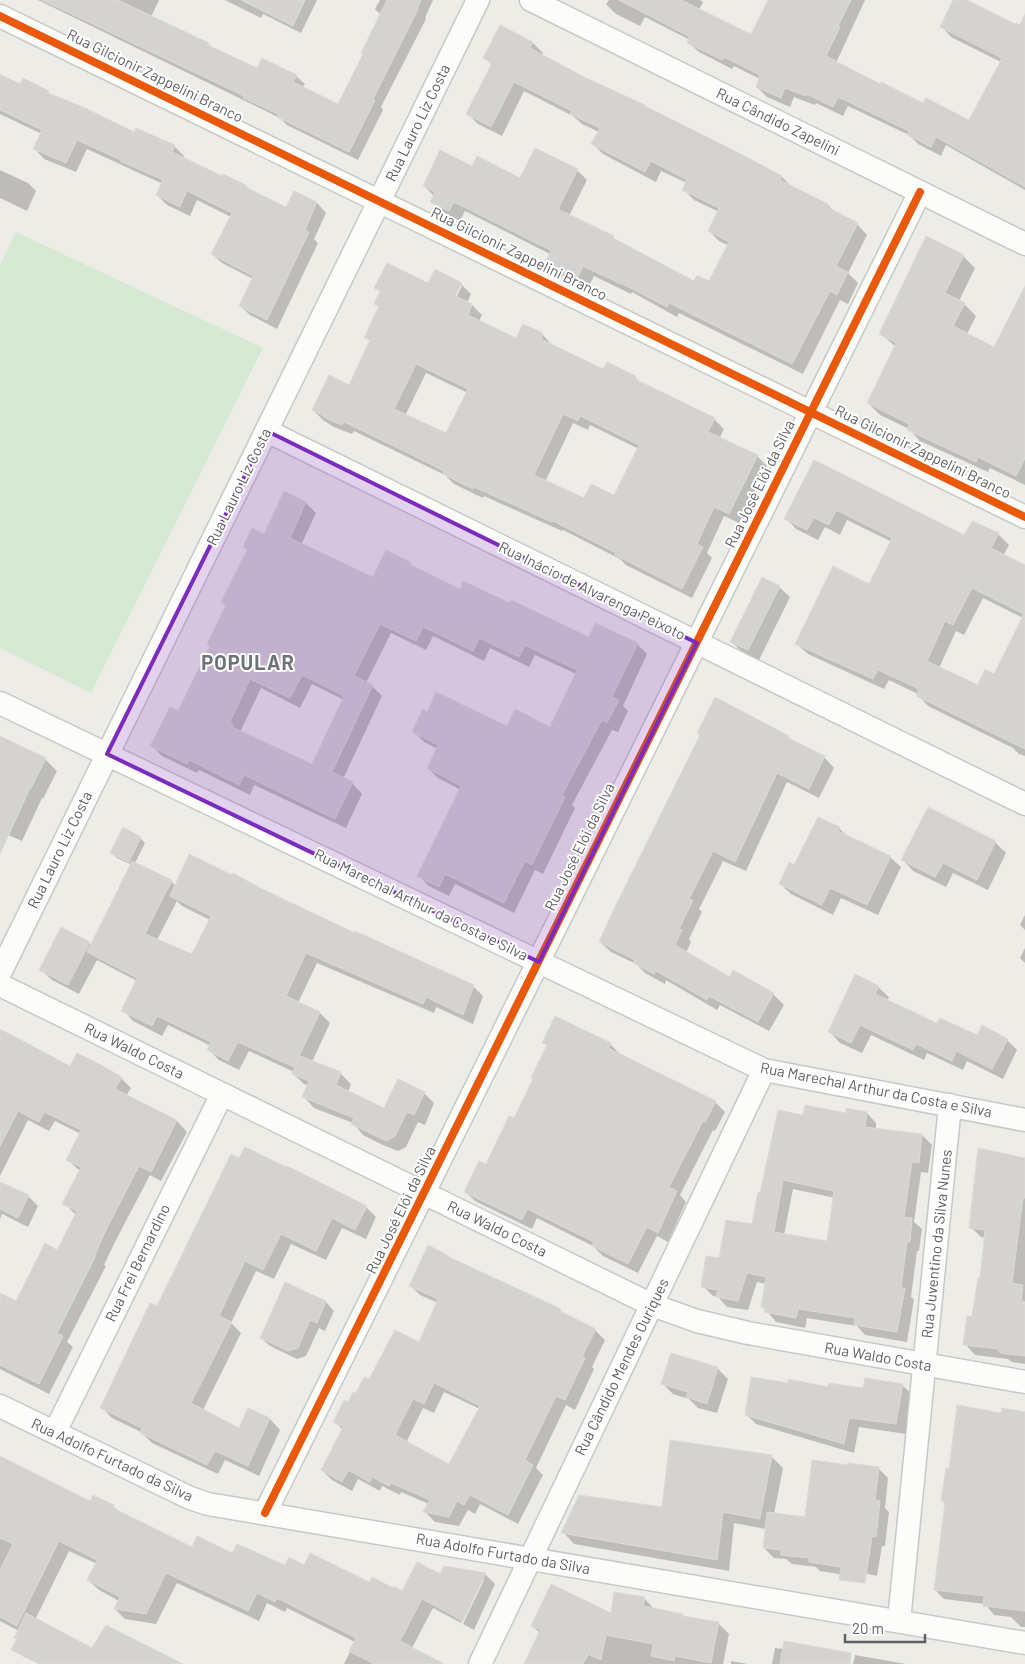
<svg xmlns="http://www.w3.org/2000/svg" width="1025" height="1664" font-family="Barlow,sans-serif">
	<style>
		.green { fill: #d6e9d3 }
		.shadow { fill: #0003; fill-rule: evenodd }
		.building { fill: #d4d3d1; stroke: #dcdad6; fill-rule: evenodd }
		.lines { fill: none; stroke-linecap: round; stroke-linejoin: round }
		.minor-casing { stroke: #c8c8c8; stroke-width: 25 }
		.minor { stroke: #fcfcfb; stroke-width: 22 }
		.cycleway-casing { stroke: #fff; stroke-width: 11 }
		.cycleway { stroke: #e8590c; stroke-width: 8 }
		.marked { fill: #7b2cbf; fill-opacity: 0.2; stroke: #7b2cbf; stroke-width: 4; stroke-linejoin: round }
		.labels { text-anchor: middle; stroke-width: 4; stroke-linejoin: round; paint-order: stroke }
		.street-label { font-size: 15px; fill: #5d6165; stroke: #fff }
		.district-label { font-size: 20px; font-weight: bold; letter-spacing: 1px; fill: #6e7377; stroke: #fff }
	</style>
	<rect width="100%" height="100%" fill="#edece7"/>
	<path class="green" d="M16,232L263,348L91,693L0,648V265Z"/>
	<path class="shadow" d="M38,0H115L119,2L120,0H159L151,17L258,70L296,76L305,84L302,88L338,106L364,55L381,15L375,9L380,0H433L425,18L426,19L381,107L383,110L358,160L287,125L280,118Z
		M225,0H317L301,33L263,14L261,18Z
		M609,0H700L703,2L699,10L752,36L769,0H865L836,63L880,85L924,105L970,122L1001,62L951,37L942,27L955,0H964L1015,25L1016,23L1025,28V190L946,145L941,156L918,144L909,135L848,106L843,116L816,103L815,105L794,97L790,107L767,97L757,87L760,79L734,66L732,69L699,52L689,43L690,40L645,17L640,26L616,14L606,4Z
		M501,27L533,43L543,53L542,55L584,78L738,154L782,177L792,187L828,205L836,214L857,224L867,235L848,273L858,283L848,304L840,300L803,374L679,313L677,317L632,292L631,294L594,276L588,288L556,273L546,262L550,254L465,211L460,221L442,212L432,201L434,196L424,186L473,168L520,179L577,170L587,180L569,216L613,237L618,242L695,283H710L729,246L719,241L709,231L719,212L694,200L684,190L687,183L661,171L656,182L603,154L593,144L599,132L582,124L573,116L524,91L502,136L478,124L468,114L492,65L485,58Z
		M0,75L21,86L48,92L53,96L135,133L174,146L184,156L183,158L222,178L246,186L251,191L286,209L294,193L317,203L326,213L314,239L318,243L277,329L250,315L240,306L253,279L222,263L212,254L231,217L197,200L190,216L167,205L157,195L163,184L87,149L76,172L44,159L35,149L42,134L0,114Z
		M0,170L28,183L36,191L27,211L0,198Z
		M963,256L975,268L959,301L964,304L976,316L967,334L995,348L1025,302V485L990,468L988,472L920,441L909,429L880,415L868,403L896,347L881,334Z
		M461,284L471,294L467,303L472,305L482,315L479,321L517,340L542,334L552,345L604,370L635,377L641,383L714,419L724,429L719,439L757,456L767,466L739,523L724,516L707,553L712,558L692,598L626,565L620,559L563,530L562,531L484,496L483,498L454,484L445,475L354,431L352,434L334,427L323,420L313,410L350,386L371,342L366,337L380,308L375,303L381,292L376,288ZM459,286H462L454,302L452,301ZM426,373L468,393L447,435L405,416ZM573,423L588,430L590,425L639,449L614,497L584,500L545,482Z
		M814,462L965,536L998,534L1009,545L1003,556L1025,566V756L1019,754L1013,748L928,706L918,695V694L889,680L884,689L808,654L797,644L869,586L892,542L847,520L840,535L825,527L818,540L796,529L786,518ZM983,598L1023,618L995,676L978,687L939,668L956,631L964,635Z
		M285,493L306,503L316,513L301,545L373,579L386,552L410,563L415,569L460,590L589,638L637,644L647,654L623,706L628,711L618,732L612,730L572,805L575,808L543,874L535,870L514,913L455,884L449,896L429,886L419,876L461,790L438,778L428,768L438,749L424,742L413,731L428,713L508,727L550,728L576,674L535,655L529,667L490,648L484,661L433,636L426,650L391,633L366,683L372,686L382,696L343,779L352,783L362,794L346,828L254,785L250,795L199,770L197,773L162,756L152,746L178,713L211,647L227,606L223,602L264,536ZM312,684L344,700L313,765L240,732L261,688L300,708Z
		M779,587L790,597L759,660L742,652L732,642Z
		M0,737L45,759L57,771L43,799L42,798L22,841L8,835L0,850Z
		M788,737L794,743L824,757L834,768L819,798L787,782L746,871L723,861L699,909L702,912L689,939L691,942L686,953L730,978L734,972L773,994L784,1005L769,1031L720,1005L717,1010L666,980L665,984L645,973L636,964L611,952L600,942Z
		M839,828L847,836L890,857L901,867L878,915L841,898L833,915L791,894L780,884L795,866Z
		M140,838L145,843L135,863L171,881L176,886L262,890L355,934L473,986L483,996L473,1024L436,1007L434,1013L317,963L298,1003L320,1013L330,1023L312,1062L340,1073L351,1084L348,1092L385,1110L424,1093L434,1103L425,1125L418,1122L406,1147L398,1151L383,1145L363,1135L353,1123L314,1108L304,1097L308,1086L304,1084L293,1074L294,1072L249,1051L239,1070L219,1060L209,1050L211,1046L168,1025L162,1036L133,1021L123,1010L137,981L97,960L79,994L52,980L41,970L89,943L92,946L132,865L117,858L112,853ZM177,901L182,906L210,920L192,956L157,940Z
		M995,842L1006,853L988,890L953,873L946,887L913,871L903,860Z
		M1025,915V930L1020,925Z
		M1025,948V963L1020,958Z
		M878,987L889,997L887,1001L938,1025L977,1037L1007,1040L1017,1050L1003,1079L967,1061L963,1070L927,1053L924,1060L871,1035L862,1053L840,1043L830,1032Z
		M544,1042L610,1044L620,1054L715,1102L725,1112L715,1131L713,1130L680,1195L686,1202L668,1242L657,1236L638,1273L603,1256L593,1246L537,1218L532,1229L475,1201L466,1192L486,1166L514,1120L534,1079L548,1047Z
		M0,1045L71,1067L121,1078L131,1088L126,1096L177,1121L187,1132L161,1181L150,1175L115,1242L104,1265L106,1266L67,1342L73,1347L49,1394L0,1369V1294L17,1302L58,1251L76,1215L64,1203L80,1171L68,1160L81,1134L55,1121L49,1131L28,1120L0,1176Z
		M867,1113L876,1123V1129L922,1135L932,1145L928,1173L921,1172L914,1222L922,1229L919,1251H917L911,1297L914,1299L907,1342L865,1335L857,1326L807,1318L805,1328L776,1322L763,1306L766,1284L757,1282L748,1310L727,1307L718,1297L713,1296L703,1286L720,1260L754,1225L761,1194L804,1117ZM793,1189L835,1198L828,1242L784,1235Z
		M231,1155L366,1207L376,1217L366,1239L342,1228L326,1260L291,1244L274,1279L256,1271L231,1323L241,1333L203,1410L240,1430L249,1410L270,1419L280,1430L259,1476L225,1460L218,1474L152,1443L141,1432L112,1418L102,1408L158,1308Z
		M1025,1159V1364L1012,1362L1008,1359L975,1355L965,1344L973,1318L981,1280L986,1238L981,1237L971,1227Z
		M0,1183L28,1196L38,1206L28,1227L2,1214L0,1219Z
		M449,1257L560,1310L566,1316L595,1330L605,1340L592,1367L594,1369L575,1410L566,1405L536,1468L543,1475L518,1524L480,1504L475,1514L468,1510L459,1526L435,1522L425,1512L429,1504L401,1492L400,1495L382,1486L380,1491L358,1479L352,1491L332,1480L322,1470L343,1430L335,1422L348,1404L369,1380L420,1344L438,1303L420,1295L410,1285ZM444,1392L480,1409L450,1466L406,1443L423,1408L434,1413Z
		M286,1284L326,1302L334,1311L325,1331L319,1328L306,1356L297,1359L270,1346L261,1338Z
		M717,1368L728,1379L717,1413L698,1408L689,1399L673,1394L663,1384Z
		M902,1385L913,1395L906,1434L859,1427L854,1453L756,1424L746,1414L829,1388L864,1390Z
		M1025,1422V1627H1021L1011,1617L994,1615L985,1604L944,1599L935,1590L946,1505L942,1501L950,1470Z
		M771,1456L783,1468L774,1514L807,1518L878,1468L888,1478L885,1508L889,1512L885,1546H882L877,1576L846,1569L845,1575L820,1571L816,1567L792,1564L786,1559L774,1558L764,1548L766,1529L734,1523L729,1571L574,1544L563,1532L663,1508Z
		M0,1458L90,1502L113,1506L120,1513L192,1548L233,1554L286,1566H305L403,1592L441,1575L485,1574L495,1584L474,1630L463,1624L484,1580H481L461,1623L433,1608L412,1648L434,1664H344L355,1642L287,1608L285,1612L267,1603L259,1621L177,1583L156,1624L125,1619L115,1609L119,1601L99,1590L88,1580L97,1564L69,1551L35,1620L92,1650L178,1664H39L24,1657L14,1647L18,1639L19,1631L0,1621Z
		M644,1598L655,1610L683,1615L685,1617L718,1623L729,1634L723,1664H526L540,1633L532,1626L611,1615Z
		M775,1648L784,1649L825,1664H772Z
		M855,1655L906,1664H853Z
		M731,1661L748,1664H731Z"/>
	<path class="building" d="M42,0H118L209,43L208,44L212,47L257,68L262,58L297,75L293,82L338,104L363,54L361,53L387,0H421L417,9H418L373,99L375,100L349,152L277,117L278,114L243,98L244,96Z
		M241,0H305L293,26Z
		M619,0H681L751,34L768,0H851L838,26L840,27L826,56L880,84L881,82L923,103L926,98L969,120L1002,58L940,27L953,0H967L1019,26L1025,14V187L936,137L931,147L907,135L909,131L838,97L833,107L807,94L806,96L785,88L781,98L756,87L760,75L724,57L722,60L687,43L690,37Z
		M500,25L533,42L530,48L584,77L645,105V106L739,153L782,176L780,180L828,204L827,207L858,223L836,266L848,272L837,295L830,291L792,364L669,303L667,307L621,283V284L583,266L577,279L545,263L551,250L540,245L454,202L449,211L430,202L435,192L423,186L440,150L472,166L477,156L520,178L535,148L578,169L558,209L614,236L613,238L694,281L697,275L709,281L729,242L708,231L719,208L682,190L687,180L651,161L645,172L591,144L600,128L570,114L572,111L514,82L491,127L466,114L492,63L483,58Z
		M0,74L20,84L23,78L49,91L48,93L85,108L134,132L136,128L175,145L172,152L222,176L223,174L246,185L245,187L286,207L294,191L317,202L305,230L309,232L267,320L239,306L253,276L211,254L232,213L187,191L180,207L156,195L163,180L120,161L121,160L77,140L66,163L33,149L42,130L0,110Z
		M926,236L964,255L945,293L965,303L953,326L994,347L1025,286V458L1016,476L978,457L976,462L907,430L909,424L867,403L896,343L879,334Z
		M387,263L428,283L435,269L462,283L455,296L472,304L468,315L516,338L523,324L543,333L541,339L603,369L607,362L636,376L635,379L715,418L708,432L758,455L729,514L714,507L697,544L703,547L682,589L615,555L616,553L553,521L552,522L474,487L473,489L443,474L444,471L400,449L344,422L342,425L323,417L324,416L312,410L329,375L349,385L370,340L364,338L379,306L374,304L380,291L374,288ZM416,364L468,389L446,433L394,409ZM563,414L578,421L580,416L639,445L614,495L591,484L584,498L534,475Z
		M814,460L964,535L972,521L999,533L991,548L1025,565V749L916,696L919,689L878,670L873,679L795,644L833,566L869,584L892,538L836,510L829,525L814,518L807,530L784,519ZM972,588L1024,614L994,674L985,669L978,685L927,661L945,621L953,625Z
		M284,491L306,502L290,538L373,577L386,550L410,562L409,564L460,589L463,581L510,603L511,600L589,637L595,623L638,643L612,697L619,700L607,723L602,720L562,795L565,797L532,865L525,861L504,903L445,874L439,887L417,876L461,786L427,768L438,745L412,732L423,709L427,712L436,692L507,726L515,709L550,727L577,670L525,645L519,657L479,638L473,651L423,627L416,641L380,624L354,676L373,685L332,772L353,782L335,819L244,775L239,785L189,760L187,764L150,746L170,707L178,711L210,646L207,644L226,605L221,602L247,550L243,547L252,528L264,534ZM302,675L344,696L312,764L232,727L233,724L230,722L250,679L290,698Z
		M762,577L780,586L748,650L730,642Z
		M715,697L789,736L788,738L825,756L809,789L777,773L735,862L713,851L689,899L693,900L679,929L682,930L675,945L730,977L733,970L774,993L758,1022L709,996L707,1000L656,971L654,974L633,963L635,960L599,942L614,909L700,735L697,733Z
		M0,736L46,758L31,788H30L0,854Z
		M928,807L996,841L977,880L943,863L935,877L901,860Z
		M818,817L840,827L838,831L891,856L867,905L830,888L822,905L779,884L789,862L794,865Z
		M123,827L141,837L129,862L110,853Z
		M189,854L232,875L233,873L262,889L355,933V931L474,985L463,1015L426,997L423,1004L306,953L286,996L320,1012L294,1067L238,1042L228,1061L207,1050L211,1042L157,1016L152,1026L121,1011L137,978L87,952L132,861L172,880L145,934L192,954L211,916L170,896Z
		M61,927L90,942L68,985L39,970Z
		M855,974L879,986L875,994L937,1023L940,1018L977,1035L982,1025L1008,1039L992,1069L956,1051L952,1061L916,1044L913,1050L860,1025L851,1043L828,1032Z
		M555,1016L611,1043L608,1048L716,1101L705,1122L703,1121L669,1187L677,1191L658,1233L647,1227L628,1264L592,1246L594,1242L527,1209L522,1220L464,1192L479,1161L486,1164L509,1116L514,1118L533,1079L531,1078L547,1045L542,1043Z
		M0,1029L70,1066L77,1053L101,1065L122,1077L115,1089L177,1120L151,1172L139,1166L105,1232L95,1255H96L57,1333L63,1336L39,1384L0,1365V1293L16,1301L45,1243L57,1250L77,1211L62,1204L81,1167L66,1160L81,1130L44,1112L39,1122L18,1111L0,1146Z
		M300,1056L341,1072L336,1085L384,1108L398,1079L425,1092L414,1115L407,1112L395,1136L386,1141L351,1124L354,1118L302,1097L309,1081L292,1074Z
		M805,1105L846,1113V1108L867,1112L865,1127L922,1134L919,1163L912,1162L904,1217L912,1218L910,1242H907L901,1288H905L897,1332L854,1325L855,1318L798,1309L796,1318L764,1312L765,1308L761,1307L766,1277L747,1273L738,1301L716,1297L718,1290L701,1287L706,1256L719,1258L726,1220L752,1224L758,1192L760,1193L778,1110L803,1115ZM783,1180L834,1191L827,1241L774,1232Z
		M245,1147L286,1167L287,1166L367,1206L355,1230L332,1218L316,1251L281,1234L263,1270L245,1261L219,1316L232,1322L191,1403L239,1428L248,1408L270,1418L248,1466L215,1451L207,1465L140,1433L142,1428L100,1408L150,1303L157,1306L231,1154L239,1158Z
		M978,1148L1025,1158V1198L1023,1197L1012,1283L1023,1285L1021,1301L1025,1302V1356L1000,1353L998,1349L963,1345L967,1316H972L978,1278H980L985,1230L969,1228Z
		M0,1182L29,1195L18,1218L0,1209Z
		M428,1245L449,1256V1257L561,1309L560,1311L596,1329L582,1357L585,1358L565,1400L556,1396L525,1460L533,1465L508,1515L470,1495L464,1505L457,1501L449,1517L423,1512L430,1500L391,1483L389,1486L372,1477L370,1482L348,1470L342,1482L321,1470L343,1427L333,1422L344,1400L348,1402L353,1392L356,1393L364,1377L369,1379L395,1330L419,1342L438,1299L409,1286ZM434,1383L480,1406L449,1464L395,1435L413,1399L424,1404Z
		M285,1282L326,1301L317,1323L310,1320L298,1348L288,1351L260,1338Z
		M671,1353L718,1367L707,1404L686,1397L688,1392L661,1384Z
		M751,1377L788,1383V1379L828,1387L829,1383L863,1388L865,1378L903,1384L896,1424L849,1418L844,1444L745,1415Z
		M957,1405L1001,1413L1002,1408L1025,1412V1611L983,1606L984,1596L934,1590L945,1502L941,1501L946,1468L949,1469Z
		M670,1440L772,1455L760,1519L723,1512L717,1560L561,1533L579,1495L662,1507Z
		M0,1456L90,1501L93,1495L114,1505L113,1508L192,1547L197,1536L232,1553L237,1544L285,1565L289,1557L304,1565L310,1553L369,1582L372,1577L393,1588L394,1586L402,1591L417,1562L440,1574L444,1566L486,1573L463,1621L422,1599L400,1641L444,1664H374L349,1651L356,1638L277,1598L275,1602L257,1593L248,1611L166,1573L146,1614L114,1609L120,1597L87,1580L97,1560L59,1541L17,1626L0,1617V1570L13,1544L0,1538Z
		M812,1460L848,1465V1463L879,1467L875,1500L880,1501L876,1537L872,1536L865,1583L839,1580L841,1567L809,1562V1558L781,1555V1550L763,1548L767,1512L805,1517Z
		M551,1584L611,1613L614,1592L645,1597L643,1606L683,1614V1616L719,1622L711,1663L675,1656L674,1661L651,1656L653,1644L606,1635L601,1660L588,1654L583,1664H524L540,1630L531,1626Z
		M26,1613L92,1648L106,1625L183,1664H40L11,1650L17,1639L14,1638Z
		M784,1641L851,1653L850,1664H780Z"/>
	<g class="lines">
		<defs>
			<path id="minor" d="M531,0L1025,244
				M0,16L1025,517
				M267,431L1025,804
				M0,703L764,1070L1025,1120
				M0,973L478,0
				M0,985L652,1305L697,1321L748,1333L1025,1382
				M0,1406L190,1498L208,1504L1025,1643
				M55,1432L222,1094
				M265,1513L920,192
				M899,1621L950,1105
				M480,1664L764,1070"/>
		</defs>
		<use href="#minor" class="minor-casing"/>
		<use href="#minor" class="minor"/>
		<defs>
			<path id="cycleway" d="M0,16L1025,517
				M265,1513L920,192"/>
		</defs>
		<use href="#cycleway" class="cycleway-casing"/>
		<use href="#cycleway" class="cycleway"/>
	</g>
	<path class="marked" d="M267,431L697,643L539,962L107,754Z"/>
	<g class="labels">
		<g class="street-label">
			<text transform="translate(155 76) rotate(26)" y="5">Rua Gilcionir Zappelini Branco</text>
			<text transform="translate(778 122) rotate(26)" y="5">Rua Cândido Zapelini</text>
			<text transform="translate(418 123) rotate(-64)" y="5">Rua Lauro Liz Costa</text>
			<text transform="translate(519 254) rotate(26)" y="5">Rua Gilcionir Zappelini Branco</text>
			<text transform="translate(923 452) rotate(26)" y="5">Rua Gilcionir Zappelini Branco</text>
			<text transform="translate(760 484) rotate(-64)" y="5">Rua José Elói da Silva</text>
			<text transform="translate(239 487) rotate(-64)" y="5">Rua Lauro Liz Costa</text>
			<text transform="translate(592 591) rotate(26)" y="5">Rua Inácio de Alvarenga Peixoto</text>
			<text transform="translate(580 847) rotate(-64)" y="5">Rua José Elói da Silva</text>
			<text transform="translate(60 850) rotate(-64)" y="5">Rua Lauro Liz Costa</text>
			<text transform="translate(421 905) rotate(26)" y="5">Rua Marechal Arthur da Costa e Silva</text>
			<text transform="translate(134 1051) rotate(26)" y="5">Rua Waldo Costa</text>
			<text transform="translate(876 1090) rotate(11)" y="5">Rua Marechal Arthur da Costa e Silva</text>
			<text transform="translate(401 1210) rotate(-64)" y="5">Rua José Elói da Silva</text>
			<text transform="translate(497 1229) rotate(26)" y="5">Rua Waldo Costa</text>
			<text transform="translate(937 1244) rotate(-84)" y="5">Rua Juventino da Silva Nunes</text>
			<text transform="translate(138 1263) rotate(-64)" y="5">Rua Frei Bernardino</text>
			<text transform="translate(878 1357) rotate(10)" y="5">Rua Waldo Costa</text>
			<text transform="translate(622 1367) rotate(-64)" y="5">Rua Cândido Mendes Ouriques</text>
			<text transform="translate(112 1460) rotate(25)" y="5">Rua Adolfo Furtado da Silva</text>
			<text transform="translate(503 1554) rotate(10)" y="5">Rua Adolfo Furtado da Silva</text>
		</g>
		<g class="district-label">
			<text x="248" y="670">POPULAR</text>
		</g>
	</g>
	<path d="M845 1634v8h80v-8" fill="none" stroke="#5d6165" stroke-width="2.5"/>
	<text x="852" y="1634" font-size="15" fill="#5d6165" stroke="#ffffff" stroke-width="4" paint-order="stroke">20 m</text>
</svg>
